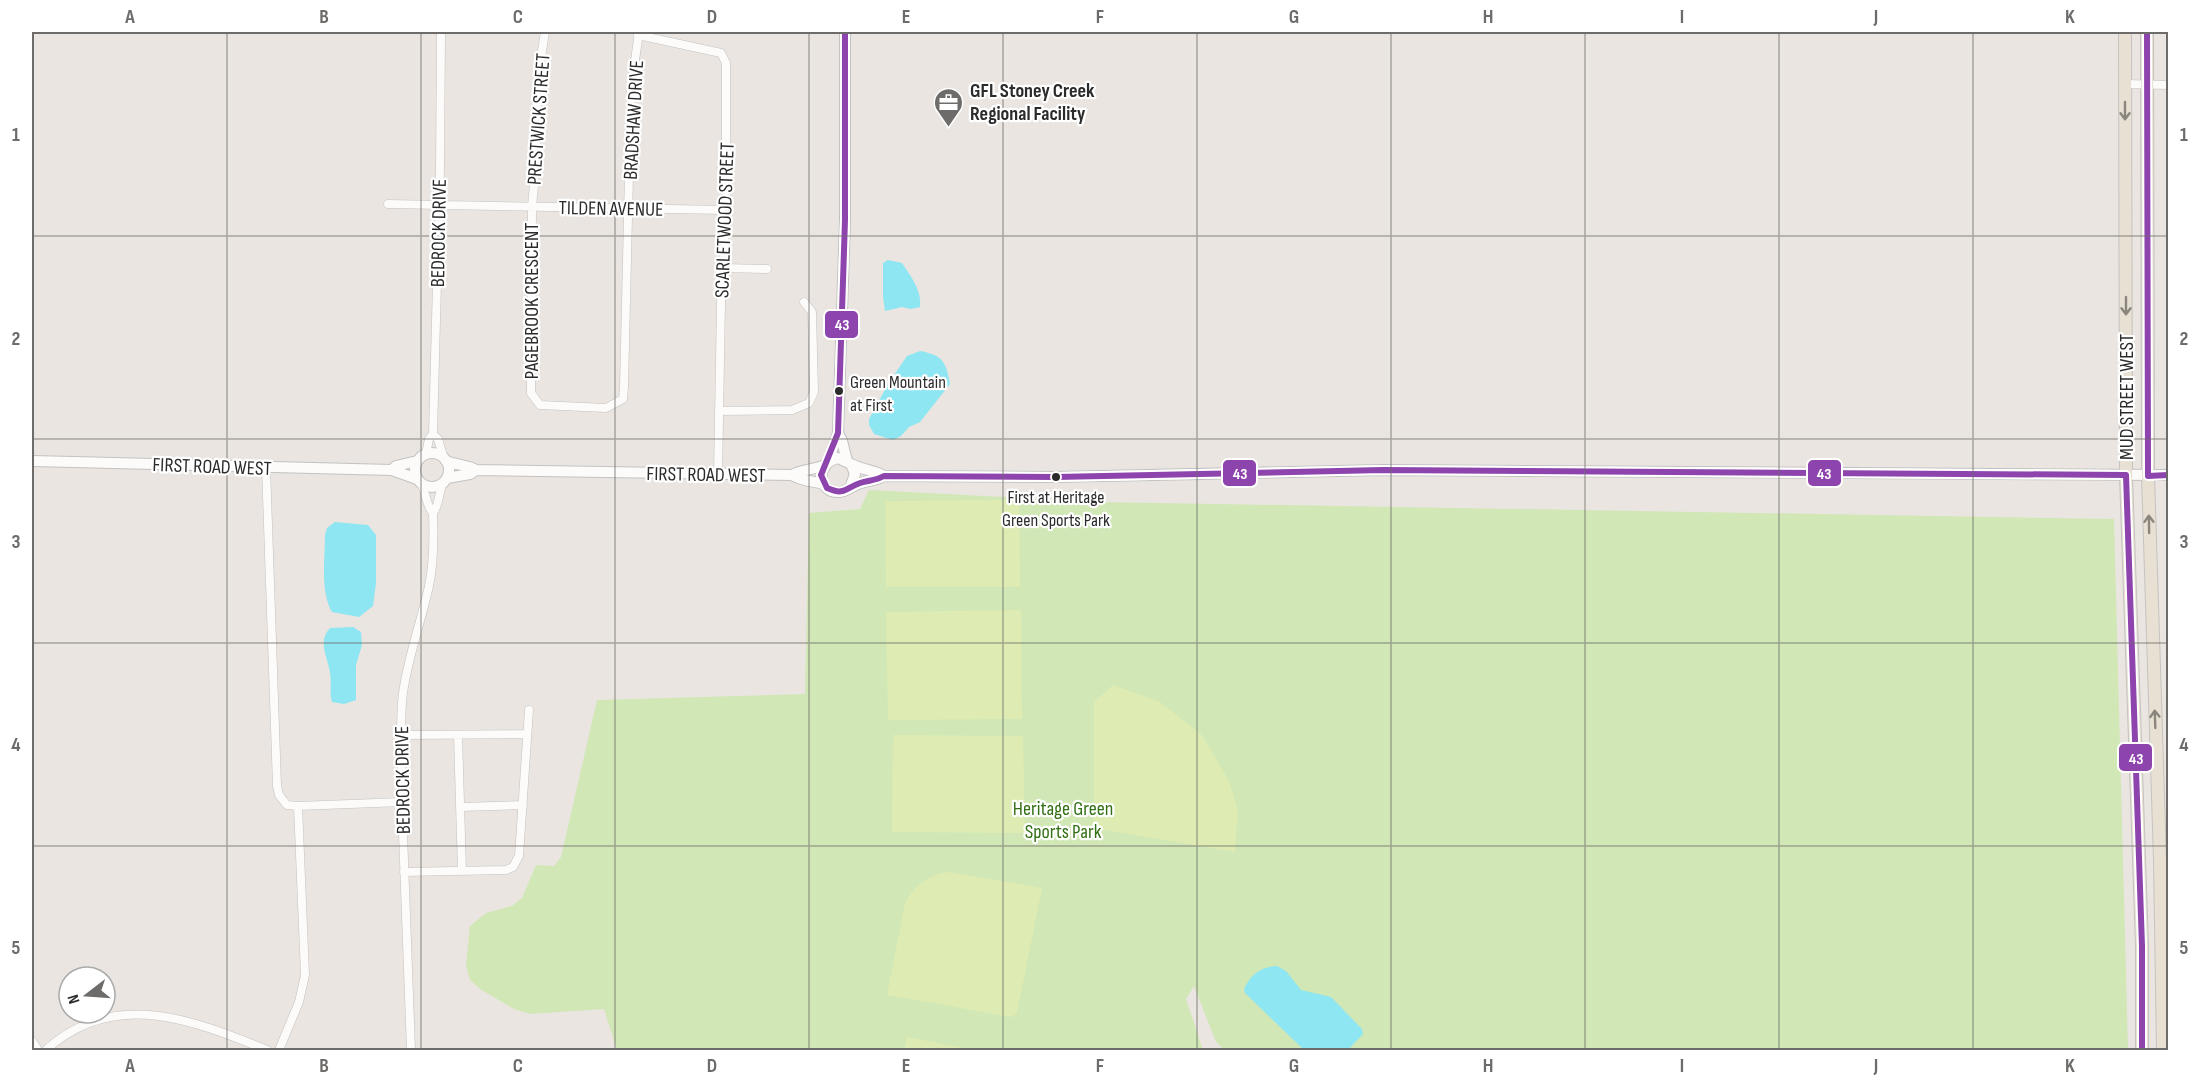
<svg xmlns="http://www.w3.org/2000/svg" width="2200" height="1082" font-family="'Sofia Sans Condensed',sans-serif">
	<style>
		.green { fill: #d1e7b6 }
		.pitch { fill: #deecb3 }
		.water { fill: #8de6f2 }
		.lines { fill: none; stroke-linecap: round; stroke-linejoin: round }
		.street-casing { stroke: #c3c2c2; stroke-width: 9 }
		.secondary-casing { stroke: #c3c2c2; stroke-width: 12 }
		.primary-casing { stroke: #c5c3c1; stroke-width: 14 }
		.street { stroke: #fcfbfa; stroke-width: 8 }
		.secondary { stroke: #fcfbfa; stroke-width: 10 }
		.primary { stroke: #e8e0d2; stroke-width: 12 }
		.bus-1-casing { stroke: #fff; stroke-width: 10 }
		.bus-1 { stroke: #8e44ad; stroke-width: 6 }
		.oneway { stroke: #8a867e }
		.grid { fill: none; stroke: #6e6c6a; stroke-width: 1.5; stroke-opacity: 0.55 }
		.bus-dot { fill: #2b2b2b; stroke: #fff; stroke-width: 2 }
		.labels { text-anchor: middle; stroke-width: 4.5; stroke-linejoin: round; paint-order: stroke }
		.bus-label { font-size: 18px; fill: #2b2b2b; stroke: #fff; text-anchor: start }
		.poi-label { font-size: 20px; font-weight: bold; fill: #2b2b2b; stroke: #fff; text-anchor: start }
		.street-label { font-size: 20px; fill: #2b2b2b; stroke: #fff }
		.park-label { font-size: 20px; fill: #336f14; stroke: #fff }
		.line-badge { stroke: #fff; stroke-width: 2 }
		.badge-label { font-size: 16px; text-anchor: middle; font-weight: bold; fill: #fff }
		.neatline { fill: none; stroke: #6e6c6a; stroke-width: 2 }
		.grid-label { font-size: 20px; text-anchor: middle; font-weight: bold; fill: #6e6c6a }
	</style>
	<rect width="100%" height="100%" fill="#eae5e0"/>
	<path class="green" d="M869,490L1100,502L2114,519L2128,1050H1224L1216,1042L1194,986L1186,999L1203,1050H617L604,1009L530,1014L514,1009L480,989L470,980L466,966L470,926L486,913L512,906L522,898L536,865L554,866L561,857L597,700L805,694L809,513L860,509Z"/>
	<path class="pitch" d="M1019,500L1020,587H886L885,501Z
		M1021,610L1022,719L888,720L886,612Z
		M1113,685L1160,702L1202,735L1228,779L1238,809L1235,852L1094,828V702Z
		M893,735L1023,736L1025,833L892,832Z
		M949,872L1042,888L1017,1013L1011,1017L887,995L905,903C915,884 929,875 949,872Z
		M907,1037L974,1050H904Z"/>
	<path class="water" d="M888,260L902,263C911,277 922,290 920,307L911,309L902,307L885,311L883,297V263Z
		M920,351C943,355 946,362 950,384L920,422L909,427L901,436L893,440L874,434L869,425V419L888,384L907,356Z
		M335,522L368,525L376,535V583L373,606L359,617L332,612C320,591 325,559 325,535L327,528Z
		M353,627L361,632L362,645L356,665V700L344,704L332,702C329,692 332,683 330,673C328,657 317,642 330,628Z
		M1277,966L1286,971L1301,990L1331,997L1362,1029L1363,1034L1348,1050H1304L1245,993L1244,989C1251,974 1261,967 1277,966Z"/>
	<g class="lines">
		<defs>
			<path id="street" d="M441,32L440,169L433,434L438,439L443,456
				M545,32L538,76L535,175L532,206L531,393L540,405L606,408L623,399L624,387L631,89L639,32
				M638,35L721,53L726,63V210L721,303L718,474
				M2125,84L2168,85
				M388,204L726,210
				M723,268L767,269
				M720,411L792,410L809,403L814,392L812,312L804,302
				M426,454L429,439L433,434
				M266,467L277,786L279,795L287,805L298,806L402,802
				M421,483C426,492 426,506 433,513
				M401,735L527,734
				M458,735L462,871
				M461,807L523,805
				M404,872L506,870L513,867L519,856L529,710
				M32,1041L38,1050
				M46,1050C114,988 193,1020 267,1050
				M279,1050L299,1002L305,975L298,806
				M411,1050L401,780C403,751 399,722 403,693C408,657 421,622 429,586C434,562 434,538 433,513C439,506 439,492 443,482"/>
			<path id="secondary" d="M838,433L842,441L847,461
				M415 470a17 17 0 1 1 34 0a17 17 0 1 1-34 0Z
				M32,461L392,470L417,479
				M446,461C456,465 468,465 476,470L792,475C801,469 814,470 825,465
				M828,462L838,433L845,220V32
				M851,464C862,470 875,470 884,476L1056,477L1383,470L2168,475
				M392,470L396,466L417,461
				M792,475C801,481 813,481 824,484
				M447,478L470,474L476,470
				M850,488L855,474L851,464L838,458C815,463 817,493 839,492C847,492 853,485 861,483C869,480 876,481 884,476"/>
			<path id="primary" d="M2125,32L2126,475L2142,946V1050
				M2147,32L2148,476L2160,860L2163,1050"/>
		</defs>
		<use href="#street" class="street-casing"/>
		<use href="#secondary" class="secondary-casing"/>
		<use href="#primary" class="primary-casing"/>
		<use href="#street" class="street"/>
		<use href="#secondary" class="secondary"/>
		<use href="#primary" class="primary"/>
		<defs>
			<path id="bus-1" d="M845,32V220L838,433L821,475L827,488C845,496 845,488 860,483C869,480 875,481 884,476L1056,477L1383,470L2126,475L2142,946V1050
				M2147,32L2148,476L2168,475"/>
		</defs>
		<use href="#bus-1" class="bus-1-casing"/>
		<use href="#bus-1" class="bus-1"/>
	</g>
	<defs><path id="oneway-shaft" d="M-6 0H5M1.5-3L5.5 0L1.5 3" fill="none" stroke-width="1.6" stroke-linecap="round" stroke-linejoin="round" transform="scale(1.5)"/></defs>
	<g class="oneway">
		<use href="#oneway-shaft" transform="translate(2125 111) rotate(90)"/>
		<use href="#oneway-shaft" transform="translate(2126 306) rotate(90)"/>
		<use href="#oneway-shaft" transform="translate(2149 524) rotate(-91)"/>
		<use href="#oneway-shaft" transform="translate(2155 719) rotate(-92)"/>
	</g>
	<path class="grid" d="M227,32V1050M421,32V1050M615,32V1050M809,32V1050M1003,32V1050M1197,32V1050M1391,32V1050M1585,32V1050M1779,32V1050M1973,32V1050M32,236H2168M32,439H2168M32,643H2168M32,846H2168"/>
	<defs>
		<symbol id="office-pin" viewBox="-11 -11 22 30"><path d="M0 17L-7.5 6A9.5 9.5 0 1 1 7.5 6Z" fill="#6e6c6a" stroke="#fff"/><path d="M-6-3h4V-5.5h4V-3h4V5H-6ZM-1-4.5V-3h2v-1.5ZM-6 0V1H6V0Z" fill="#fff"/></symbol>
	</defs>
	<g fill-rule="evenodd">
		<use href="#office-pin" x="932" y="86" width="33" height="45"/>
	</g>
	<g class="bus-dot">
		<circle cx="839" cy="391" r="5"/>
		<circle cx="1056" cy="477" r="5"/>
	</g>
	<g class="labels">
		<g class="bus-label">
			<text x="850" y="388">Green Mountain<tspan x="850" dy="23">at First</tspan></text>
			<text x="1056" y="503" text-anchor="middle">First at Heritage<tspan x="1056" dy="23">Green Sports Park</tspan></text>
		</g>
		<g class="poi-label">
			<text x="970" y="97">GFL Stoney Creek<tspan x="970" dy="23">Regional Facility</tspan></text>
		</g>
		<g class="street-label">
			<text transform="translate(538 119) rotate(-86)" y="7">PRESTWICK STREET</text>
			<text transform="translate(633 120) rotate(-87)" y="7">BRADSHAW DRIVE</text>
			<text transform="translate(611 208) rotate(1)" y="7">TILDEN AVENUE</text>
			<text transform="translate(724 220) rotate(-88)" y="7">SCARLETWOOD STREET</text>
			<text transform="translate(438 233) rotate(-89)" y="7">BEDROCK DRIVE</text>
			<text transform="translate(531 301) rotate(-90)" y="7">PAGEBROOK CRESCENT</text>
			<text transform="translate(2126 397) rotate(-90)" y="7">MUD STREET WEST</text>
			<text transform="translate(212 466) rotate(2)" y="7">FIRST ROAD WEST</text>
			<text transform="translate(706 474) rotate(1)" y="7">FIRST ROAD WEST</text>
			<text transform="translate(402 780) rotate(-91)" y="7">BEDROCK DRIVE</text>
		</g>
		<g class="park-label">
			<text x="1063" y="815">Heritage Green<tspan x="1063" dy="23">Sports Park</tspan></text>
		</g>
	</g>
	<g class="line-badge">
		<rect x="824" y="310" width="35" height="29" rx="6" fill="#8e44ad"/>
		<rect x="1807" y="459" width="35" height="28" rx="6" fill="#8e44ad"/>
		<rect x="1222" y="459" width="35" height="28" rx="6" fill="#8e44ad"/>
		<rect x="2118" y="743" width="35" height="29" rx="6" fill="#8e44ad"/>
	</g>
	<g class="badge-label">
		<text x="842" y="330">43</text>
		<text x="1824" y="479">43</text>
		<text x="1240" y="479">43</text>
		<text x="2136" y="764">43</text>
	</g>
	<rect width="2200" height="1082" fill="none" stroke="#ffffff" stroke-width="66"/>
	<g transform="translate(87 995) rotate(253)"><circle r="28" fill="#ffffff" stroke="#aaaaaa" stroke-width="1.5"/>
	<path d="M0-4.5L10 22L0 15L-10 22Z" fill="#6e6c6a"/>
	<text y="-9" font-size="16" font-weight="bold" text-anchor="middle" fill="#2b2b2b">N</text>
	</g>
	<rect x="33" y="33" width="2134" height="1016" class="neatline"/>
	<g class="grid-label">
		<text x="130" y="23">A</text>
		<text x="324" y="23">B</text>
		<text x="518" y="23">C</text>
		<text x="712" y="23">D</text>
		<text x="906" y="23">E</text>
		<text x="1100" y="23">F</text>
		<text x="1294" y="23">G</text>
		<text x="1488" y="23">H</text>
		<text x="1682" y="23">I</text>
		<text x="1876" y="23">J</text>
		<text x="2070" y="23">K</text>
		<text x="16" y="141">1</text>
		<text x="2184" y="141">1</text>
		<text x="16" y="345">2</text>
		<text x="2184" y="345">2</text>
		<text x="16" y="548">3</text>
		<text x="2184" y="548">3</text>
		<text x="16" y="751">4</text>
		<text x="2184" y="751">4</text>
		<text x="16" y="954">5</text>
		<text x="2184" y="954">5</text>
		<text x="130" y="1072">A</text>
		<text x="324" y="1072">B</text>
		<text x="518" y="1072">C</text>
		<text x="712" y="1072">D</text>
		<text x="906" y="1072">E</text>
		<text x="1100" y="1072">F</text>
		<text x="1294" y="1072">G</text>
		<text x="1488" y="1072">H</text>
		<text x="1682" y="1072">I</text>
		<text x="1876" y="1072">J</text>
		<text x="2070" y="1072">K</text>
	</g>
</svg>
